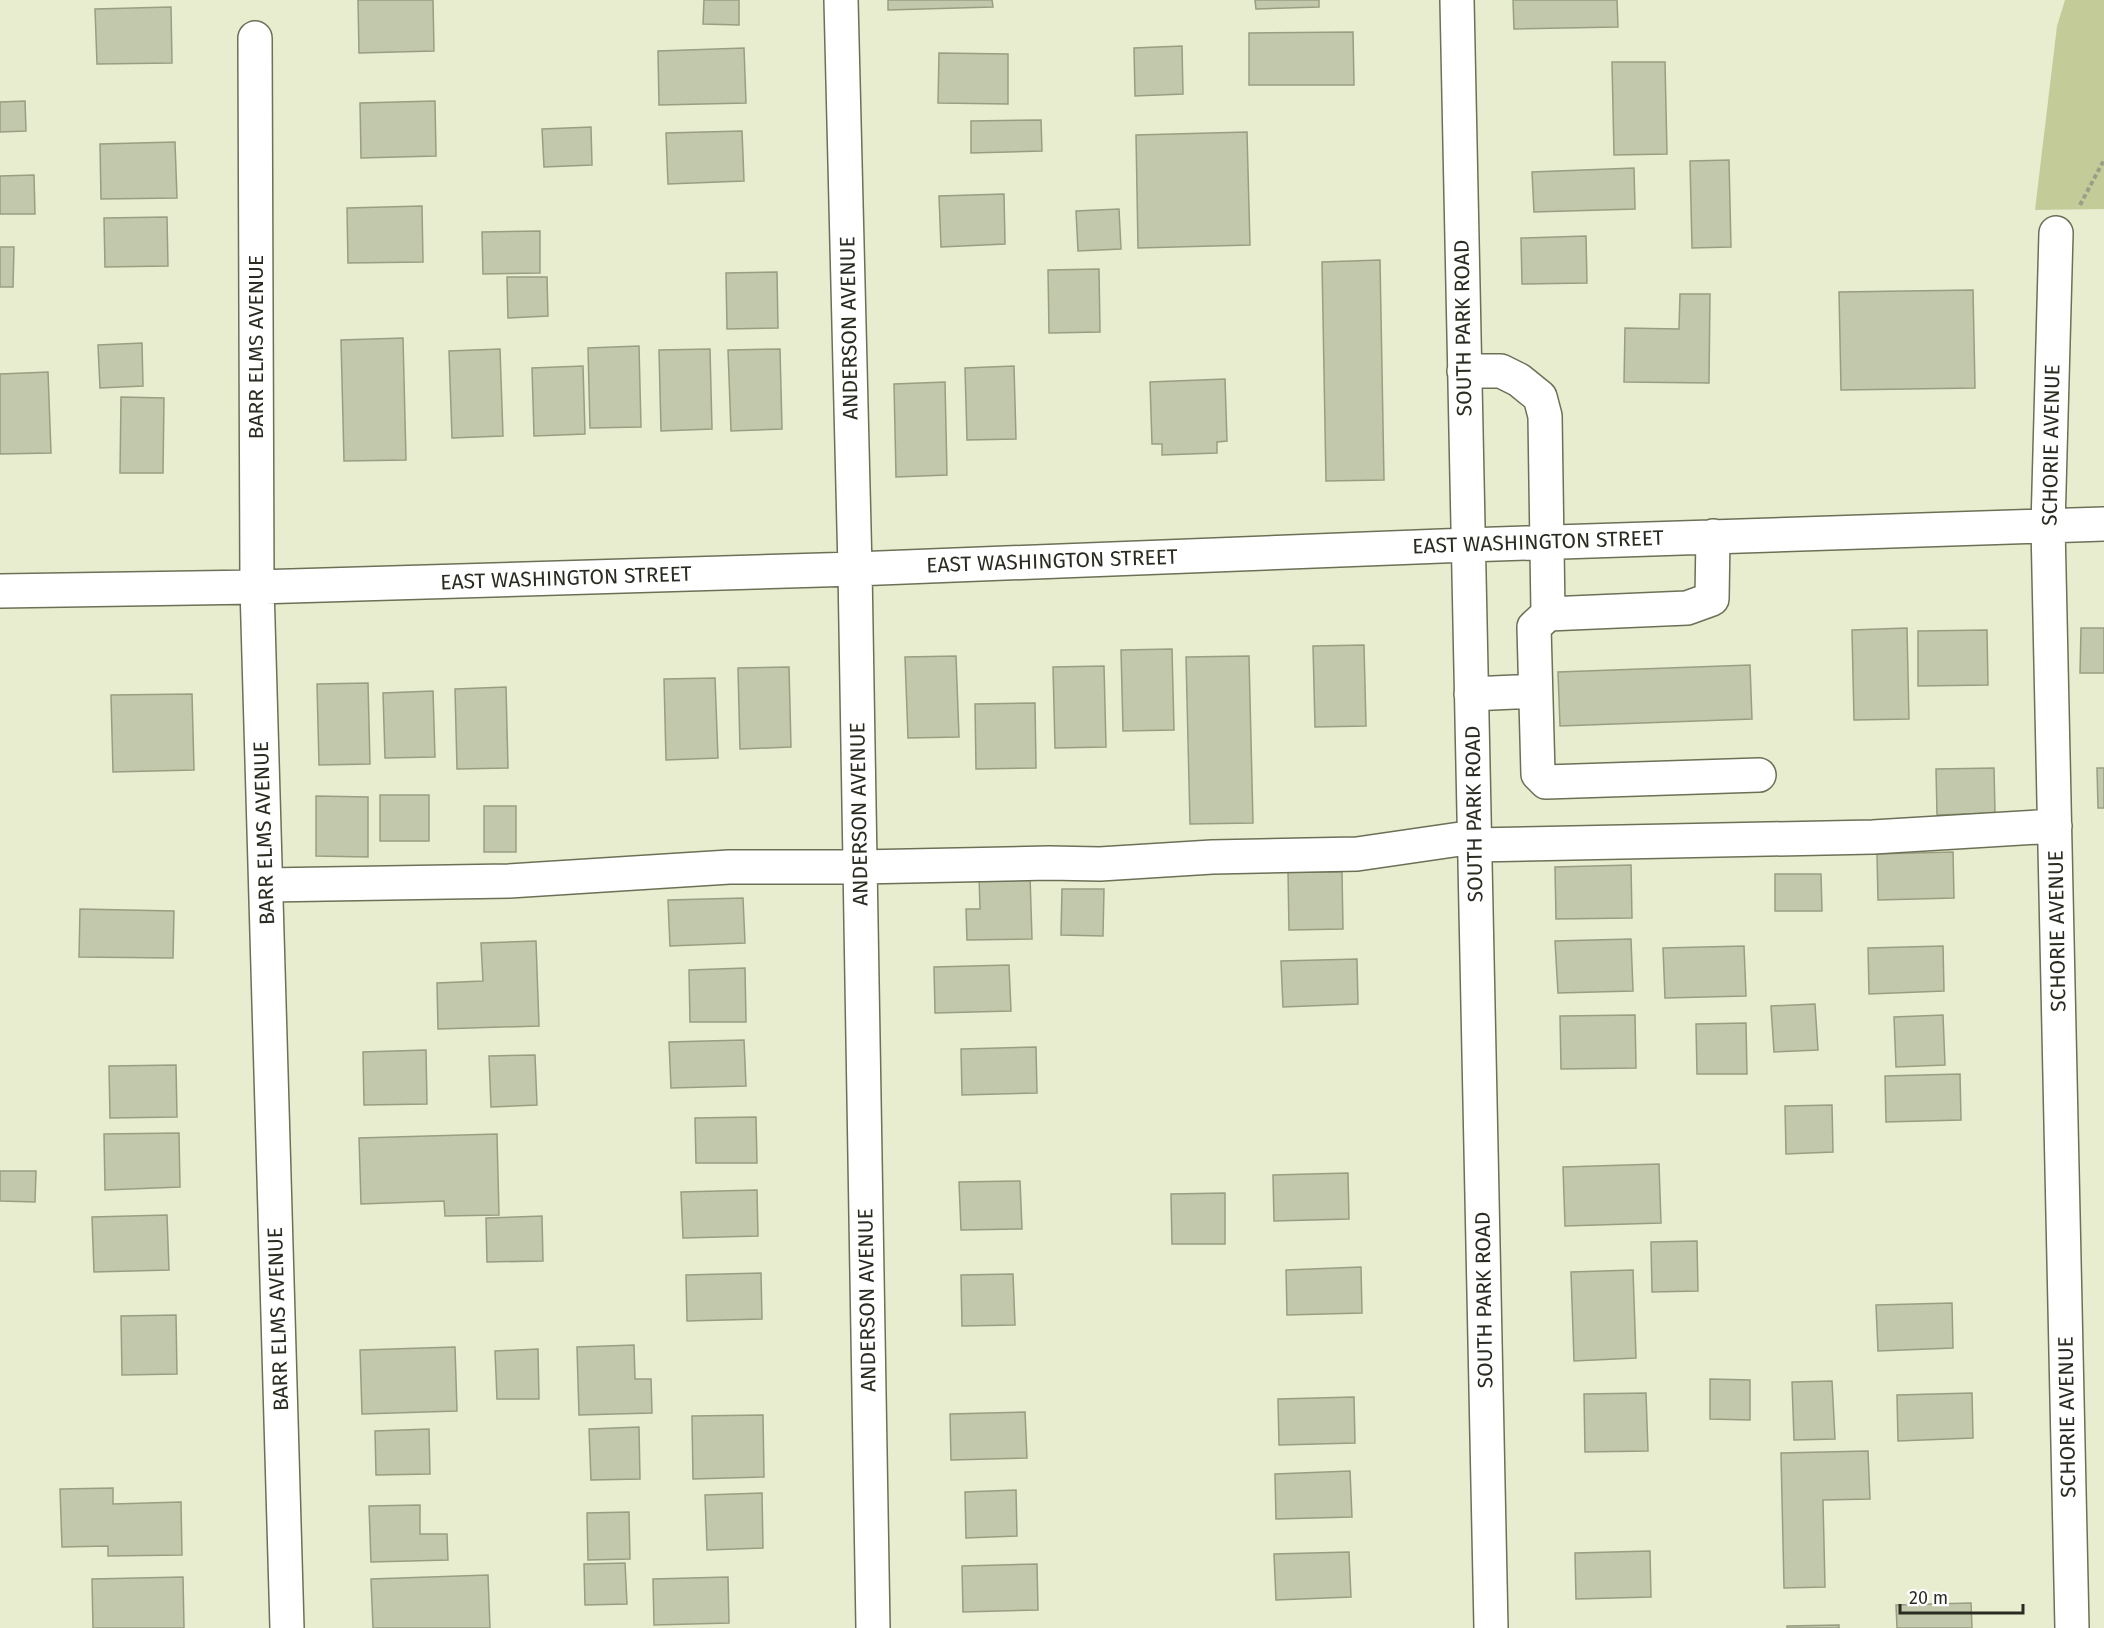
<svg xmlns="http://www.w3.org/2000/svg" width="2104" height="1628" font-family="'Fira Sans',sans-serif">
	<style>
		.green { fill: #c3cc98 }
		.building { fill: #c2c8ab; stroke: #999e82; stroke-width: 1.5 }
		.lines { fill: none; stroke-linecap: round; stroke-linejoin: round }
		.minor-casing { stroke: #6c7056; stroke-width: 36 }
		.path { stroke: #9b9e89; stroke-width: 4; stroke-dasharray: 4.5 3; stroke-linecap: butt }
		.minor { stroke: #fff; stroke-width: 33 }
		.labels { text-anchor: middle; stroke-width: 5; stroke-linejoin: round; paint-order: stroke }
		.street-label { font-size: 21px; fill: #2a2c21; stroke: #fff }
	</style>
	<rect width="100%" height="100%" fill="#e8edd0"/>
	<path class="green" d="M2065,0H2104V209L2035,210L2057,26Z"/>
	<path class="building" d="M358,0H433L434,51L359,53Z
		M704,0H739V25L703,24Z
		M888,0H992L993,7L888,10Z
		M1255,0H1319V7L1256,9Z
		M1513,0H1617L1618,27L1514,29Z
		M171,7L172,63L97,64L95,9Z
		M1353,32L1354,85H1249V33Z
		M1182,46L1183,94L1135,96L1134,48Z
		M744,48L746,103L659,105L658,51Z
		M939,53L1008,54V104L938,103Z
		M1612,62H1665L1667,154L1614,155Z
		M25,101L26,131L0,132V102Z
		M435,101L436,156L361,158L360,103Z
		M1041,120L1042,151L971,153V121Z
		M591,127L592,165L544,167L542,129Z
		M742,131L744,181L668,184L666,133Z
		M1247,132L1250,245L1138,248L1136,135Z
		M175,142L177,198L101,199L100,144Z
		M1729,160L1731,247L1692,248L1690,161Z
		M1634,168L1635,209L1534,212L1532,172Z
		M34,175L35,214H0V176Z
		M1004,194L1005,244L941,247L939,196Z
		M422,206L423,262L348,263L347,208Z
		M1119,209L1121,249L1078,251L1076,211Z
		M167,217L168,266L105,267L104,218Z
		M540,231V273L483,274L482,232Z
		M1586,236L1587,283L1522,284L1521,238Z
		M0,247H14L13,287H0Z
		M1380,260L1384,480L1326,481L1322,262Z
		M1099,269L1100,332L1049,333L1048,270Z
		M777,272L778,328L727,329L726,273Z
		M507,277H547L548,316L508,318Z
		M1973,290L1975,388L1841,390L1839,292Z
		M1680,294H1710L1709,383L1624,382L1625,328L1679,329Z
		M403,338L406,460L344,461L341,340Z
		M142,343L143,386L100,388L98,345Z
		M639,346L641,427L590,428L588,348Z
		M500,349L503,436L452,438L449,351Z
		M710,349L712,429L661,431L659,350Z
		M780,349L782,429L731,431L728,350Z
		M583,366L585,434L534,436L532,368Z
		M1014,366L1016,439L967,440L965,368Z
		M48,372L51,453L0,454V374Z
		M1225,379L1227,441L1217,442V453L1162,455V444H1152L1150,382Z
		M945,382L947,475L896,477L894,384Z
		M121,397L164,398L163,473H120Z
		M1907,628L1909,719L1854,720L1852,630Z
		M2081,628H2104V673H2080Z
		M1987,630L1988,685L1918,686V631Z
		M1364,645L1366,726L1315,727L1313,646Z
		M1172,649L1174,730L1123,731L1121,650Z
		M956,656L959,737L908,738L905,657Z
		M1249,656L1253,823L1190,824L1186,657Z
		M1750,665L1752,719L1560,726L1558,672Z
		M1104,666L1106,747L1055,748L1053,667Z
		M789,667L791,747L740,749L738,668Z
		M715,678L718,758L666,760L664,679Z
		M368,683L370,764L319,765L317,684Z
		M506,687L508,768L457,769L455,689Z
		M433,691L435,757L385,758L383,693Z
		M192,694L194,770L113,772L111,695Z
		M1035,703L1036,768L976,769L975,704Z
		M1994,768L1995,813L1937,815L1936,769Z
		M2097,768H2104V808H2098Z
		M380,795H429V841H380Z
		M316,796L368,797V857L316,856Z
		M484,806H516V852H484Z
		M1953,852L1954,898L1878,900L1877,854Z
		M1631,865L1632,918L1556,919L1555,867Z
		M1288,872H1342L1343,929L1289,930Z
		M1775,874H1821L1822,911H1775Z
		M1030,875L1032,939L967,940L966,909H980L979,876Z
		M1062,889H1104L1103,936L1061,935Z
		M743,898L745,943L670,946L668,900Z
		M80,909L174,911L173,958L79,957Z
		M1631,939L1633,991L1558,993L1555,941Z
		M536,941L539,1026L438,1029L437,983L483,981L481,943Z
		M1744,946L1746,996L1665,998L1663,948Z
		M1943,946L1944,991L1869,994L1868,948Z
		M1357,959L1358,1004L1283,1007L1281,961Z
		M1009,965L1011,1011L935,1013L934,967Z
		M745,968L746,1022H690L689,970Z
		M1815,1004L1818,1050L1774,1052L1771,1006Z
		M1635,1015L1636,1068L1561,1069L1560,1016Z
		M1943,1015L1945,1065L1896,1067L1894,1017Z
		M1746,1023L1747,1074H1697L1696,1024Z
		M744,1040L746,1086L671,1088L669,1042Z
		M1036,1047L1037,1093L962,1095L961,1049Z
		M426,1050L427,1104L364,1105L363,1052Z
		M535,1055L537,1105L491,1107L489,1056Z
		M176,1065L177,1117L110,1118L109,1066Z
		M1960,1074L1961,1120L1886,1122L1885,1076Z
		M1832,1105L1833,1152L1786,1154L1785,1106Z
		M756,1117L757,1163H696L695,1118Z
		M179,1133L180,1187L105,1190L104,1134Z
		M497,1134L499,1215L445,1216L444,1201L361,1204L359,1138Z
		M1659,1164L1661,1223L1565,1226L1563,1167Z
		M0,1171H36L35,1202L0,1201Z
		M1348,1173L1349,1219L1274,1221L1273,1175Z
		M1020,1181L1022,1229L961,1230L959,1182Z
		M757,1190L758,1236L683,1238L681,1192Z
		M1225,1193V1244H1172L1171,1194Z
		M167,1215L169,1270L94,1272L92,1217Z
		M542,1216L543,1261L487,1262L486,1218Z
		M1697,1241L1698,1291L1652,1292L1651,1242Z
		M1361,1267L1362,1313L1287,1315L1286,1270Z
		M1633,1270L1636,1358L1574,1361L1571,1272Z
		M761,1273L762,1319L687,1321L686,1275Z
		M1013,1274L1015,1325L962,1326L961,1275Z
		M1952,1303L1953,1348L1878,1351L1876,1305Z
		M176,1315L177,1374L122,1375L121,1316Z
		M634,1345L635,1379H651L652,1413L579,1415L577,1347Z
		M455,1347L457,1411L362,1414L360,1350Z
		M538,1349L539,1399H497L495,1351Z
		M1710,1379L1750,1380V1420L1710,1419Z
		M1832,1381L1835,1439L1794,1440L1792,1382Z
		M1646,1393L1648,1451L1585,1452L1584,1394Z
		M1972,1393L1973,1438L1898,1441L1897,1395Z
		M1354,1397L1355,1443L1279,1445L1278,1399Z
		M1025,1412L1027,1458L951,1460L950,1414Z
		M763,1415L764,1477L693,1479L692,1416Z
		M639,1427L640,1479L591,1480L589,1429Z
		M429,1429L430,1474L376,1475L375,1431Z
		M1868,1451L1870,1499L1823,1500L1825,1587L1784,1588L1781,1453Z
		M1350,1471L1352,1517L1276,1519L1275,1474Z
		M113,1488V1504L181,1502L182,1555L108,1556V1546L62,1547L60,1489Z
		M1016,1490L1017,1536L966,1538L965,1492Z
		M762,1493L763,1548L707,1550L705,1495Z
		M420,1505V1534H447L448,1560L371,1562L369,1506Z
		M629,1512L630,1559L588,1560L587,1513Z
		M1650,1551L1651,1597L1576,1599L1575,1553Z
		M1349,1552L1351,1597L1276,1600L1274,1554Z
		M625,1563L627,1604L585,1605L584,1564Z
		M1037,1564L1038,1610L963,1612L962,1566Z
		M488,1575L490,1628H373L371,1579Z
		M183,1577L184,1628H93L92,1579Z
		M728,1577L729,1623L654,1625L653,1579Z
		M1971,1603L1972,1628H1897L1896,1605Z
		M1839,1625V1628H1787V1626Z"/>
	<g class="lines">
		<defs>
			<path id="minor" d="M841,0L855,569L873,1628
				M1457,0L1491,1628
				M255,38L257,587L287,1628
				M2056,233L2048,526L2072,1628
				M1464,371H1501L1519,380L1540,397L1545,416L1548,614L1687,608L1712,599L1713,536
				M0,591L257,587L855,569L1467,545L2104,524
				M1548,614L1534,627L1538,774L1546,782L1759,775
				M1471,694L1535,691
				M1474,845L1873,837L2055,826
				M266,885L509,881L729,867H860L1049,863L1100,864L1212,857L1357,854L1474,837"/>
		</defs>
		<use href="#minor" class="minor-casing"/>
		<path class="path" d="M2080,205L2104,160"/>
		<use href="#minor" class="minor"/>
	</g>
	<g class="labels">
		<g class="street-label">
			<text transform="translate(849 328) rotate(-91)" y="7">ANDERSON AVENUE</text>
			<text transform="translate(1463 328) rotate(-91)" y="7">SOUTH PARK ROAD</text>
			<text transform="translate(256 347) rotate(-90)" y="7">BARR ELMS AVENUE</text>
			<text transform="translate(2051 445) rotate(-89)" y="7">SCHORIE AVENUE</text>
			<text transform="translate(1538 542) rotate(-2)" y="7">EAST WASHINGTON STREET</text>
			<text transform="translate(1052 561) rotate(-2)" y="7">EAST WASHINGTON STREET</text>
			<text transform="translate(566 578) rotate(-2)" y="7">EAST WASHINGTON STREET</text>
			<text transform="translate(859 814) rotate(-91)" y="7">ANDERSON AVENUE</text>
			<text transform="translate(1474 814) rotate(-91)" y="7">SOUTH PARK ROAD</text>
			<text transform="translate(264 833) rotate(-92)" y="7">BARR ELMS AVENUE</text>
			<text transform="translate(2057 931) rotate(-91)" y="7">SCHORIE AVENUE</text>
			<text transform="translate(867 1300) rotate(-91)" y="7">ANDERSON AVENUE</text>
			<text transform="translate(1484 1300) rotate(-91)" y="7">SOUTH PARK ROAD</text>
			<text transform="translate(278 1319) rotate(-92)" y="7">BARR ELMS AVENUE</text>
			<text transform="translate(2067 1417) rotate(-91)" y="7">SCHORIE AVENUE</text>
		</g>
	</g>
	<path d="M1900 1604v9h123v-9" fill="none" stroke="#2a2c21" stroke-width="3"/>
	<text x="1909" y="1604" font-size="18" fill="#2a2c21" stroke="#ffffff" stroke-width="4.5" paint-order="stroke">20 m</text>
</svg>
